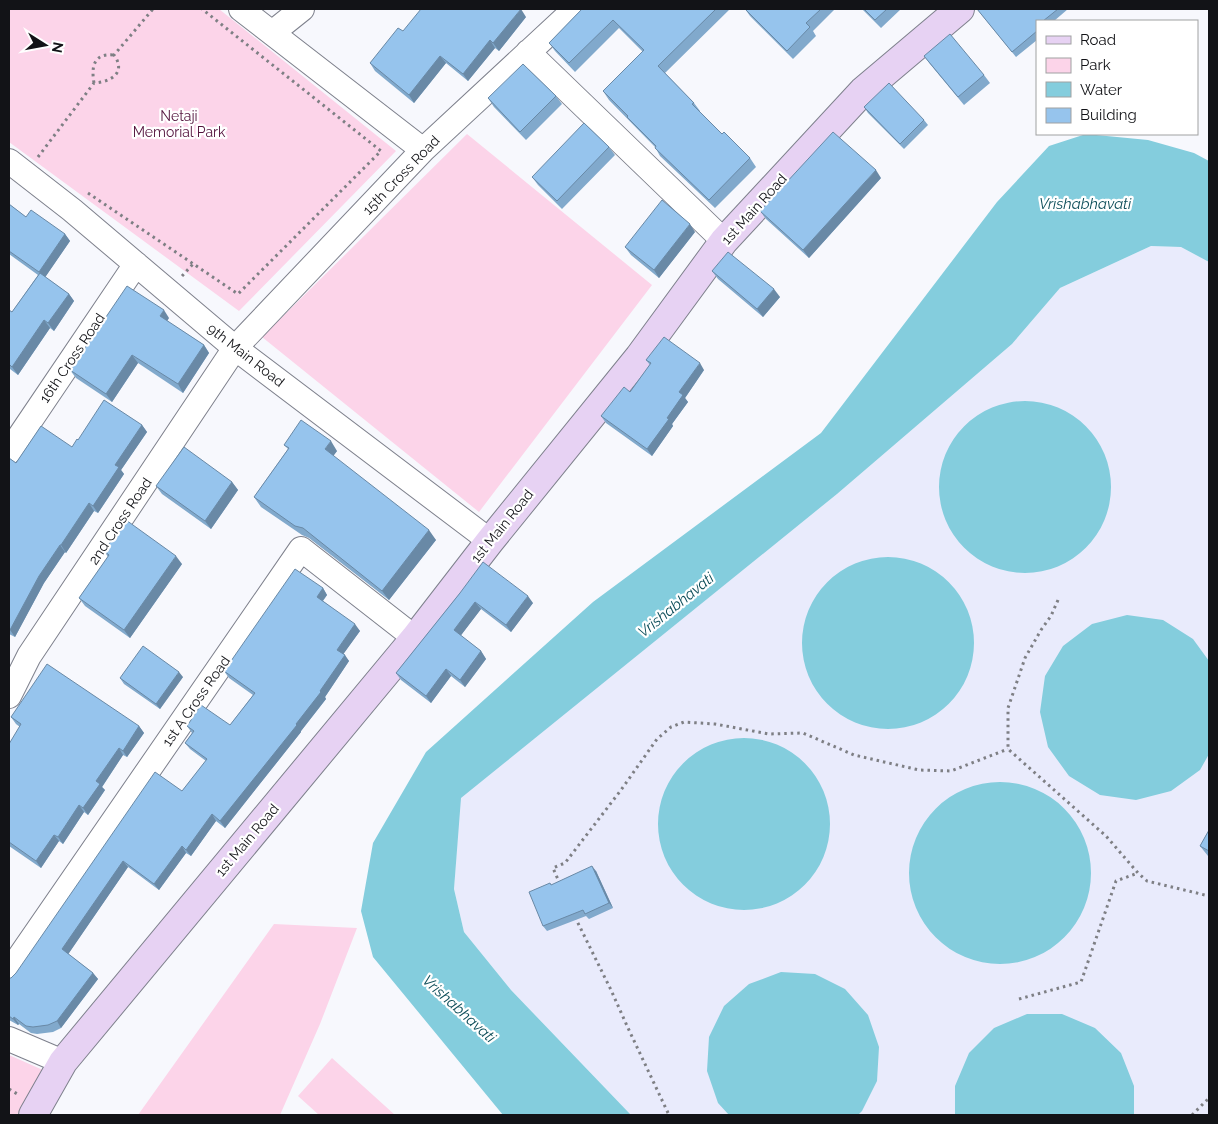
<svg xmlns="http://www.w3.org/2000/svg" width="1218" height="1124" font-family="Raleway,sans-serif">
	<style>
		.built { fill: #e9ebfc }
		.green { fill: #fcd4e9 }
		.water { fill: #84cddd }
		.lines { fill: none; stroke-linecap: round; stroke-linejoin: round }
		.street-casing { stroke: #7e808c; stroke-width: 26 }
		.secondary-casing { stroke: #7e808c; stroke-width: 30 }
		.path { stroke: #7e7f84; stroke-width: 3; stroke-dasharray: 2.5 4; stroke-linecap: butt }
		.street { stroke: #fff; stroke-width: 24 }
		.secondary { stroke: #e7d2f3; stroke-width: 28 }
		.wall { fill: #81a9cc }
		.shaded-wall { fill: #6989a6 }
		.building { fill: #96c4ed; stroke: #6989a6 }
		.labels { text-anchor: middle; stroke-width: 4.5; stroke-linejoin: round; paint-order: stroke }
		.park-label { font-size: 14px; fill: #53133d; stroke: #fff }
		.street-label { font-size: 14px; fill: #121317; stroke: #fff }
		.water-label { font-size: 15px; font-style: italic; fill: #0c4d59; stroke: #fff }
	</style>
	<rect width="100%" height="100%" fill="#f7f8fd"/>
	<path class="built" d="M1151,246L1181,247L1209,262V1115H631L511,990L464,932L454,889L460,798L837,494L1012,344L1060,288Z"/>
	<path class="green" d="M9,9H219L396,151L239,311L9,142Z
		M467,134L652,285L479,512L262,337Z
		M274,924L357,928L320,1024L280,1115H138Z
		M9,1055L43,1070L17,1115H9Z
		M332,1058L395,1115H319L298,1096Z"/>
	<path class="water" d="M1086,134L1148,140L1194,153L1209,161V262L1181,247L1151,246L1060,288L1012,344L837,494L461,798L454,889L464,932L511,990L631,1115H503L373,957L361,911L373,843L426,752L593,602L821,433L997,202L1049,146Z
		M939 487a86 86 0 1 1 172 0a86 86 0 1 1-172 0Z
		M802 643a86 86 0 1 1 172 0a86 86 0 1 1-172 0Z
		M1127,615L1163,620L1193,639L1209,661V754L1200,770L1171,791L1136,800L1100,795L1069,776L1048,747L1040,712L1045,676L1063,646L1092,624Z
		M658 824a86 86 0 1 1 172 0a86 86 0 1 1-172 0Z
		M909 873a91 91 0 1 1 182 0a91 91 0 1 1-182 0Z
		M781,972L815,974L845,989L868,1015L879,1047L877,1081L862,1111L858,1115H729L718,1103L707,1071L709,1037L724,1006L749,984Z
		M1027,1014H1062L1095,1028L1121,1053L1134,1086V1115H955V1086L969,1053L994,1028Z"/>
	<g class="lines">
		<defs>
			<path id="street" d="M241,9L423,150
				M272,33L302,9
				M528,52L724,241
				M9,161L72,210L235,348L490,541
				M9,452L136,264
				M9,696L29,656L235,348L423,150L575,9
				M9,972L301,549L415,638
				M9,1039L63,1062"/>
			<path id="secondary" d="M33,1115L63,1062L415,638L490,541L639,357L724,241L863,91L960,9"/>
		</defs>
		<use href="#street" class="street-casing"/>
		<use href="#secondary" class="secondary-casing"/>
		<path class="path" d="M94,83C91,66 94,53 114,55
			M38,157L94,83C110,82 127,73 114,55L153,9
			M88,193L238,294L381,151L202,9
			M182,276L193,264
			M1058,600L1051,616L1041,630L1025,658L1008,708V749L1106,836L1138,873L1147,881L1209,896
			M560,884L553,868L565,863L621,790L657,739L671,727L684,722L715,724L769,734L803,733L854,755L919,770L951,771L1008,749
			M575,917L611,990L628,1028L669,1115
			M1019,999L1081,982L1116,881L1138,873
			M9,1089L19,1095
			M1192,1115L1209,1098"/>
		<use href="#street" class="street"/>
		<use href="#secondary" class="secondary"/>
	</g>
	<path class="wall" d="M582,9H730L665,73L694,103L700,111H699L722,134L750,158L756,167L715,208L660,156L655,147L609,100L603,91L643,52L619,28L575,72L555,51L549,43Z
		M745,9H835L813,31L816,36L793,59L750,16Z
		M862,9H901L881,28Z
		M977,9H1068L1054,21H1037V40L1016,57Z
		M526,17L499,51L495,48L468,81L446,63L414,103L375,71L370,63L403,31Z
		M924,56L984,75L990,83L964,105L930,64Z
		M556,96L562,104L526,140L494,107L488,98Z
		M864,107L924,120L928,125L904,149L868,113Z
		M609,147L615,155L562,209L538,185L532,177Z
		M881,178L809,258L766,219L760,211Z
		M9,204L26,217L65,234L70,241L45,277L69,294L74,301L54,331L50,328L18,375L10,369L9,371V310L12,312L38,275L9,254Z
		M695,232L659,278L631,255L625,247Z
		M712,271L780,297L763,317L718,279Z
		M169,318L167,321L204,345L209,353L183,393L138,363L112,402L76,378L70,370Z
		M646,360L704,370L685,398L688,402L672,424L673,426L652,456L606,423L601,416L630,392L650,365Z
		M142,425L147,432L121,470L124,474L98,513L94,511L66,553L65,552L44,583L15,637L9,634V458L16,463L72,447L78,440Z
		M284,445L337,451L333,456L436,540L389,600L309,538L302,535L261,507L254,497L288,449Z
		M232,482L238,490L211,529L162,494L156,486Z
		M104,551L182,564L130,638L85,606L79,598L108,557Z
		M323,588L327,595L323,601L360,631L343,654L349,661L325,697L326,699L301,731V732L225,828L216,821L191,856L186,853L159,890L128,867L68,954L93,973L98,979L61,1028L53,1032L37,1034L31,1033L19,1024L18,1025L9,1020V978H11L16,973L182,791L206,761L190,749L185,743L192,733L187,726L230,725L253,695L229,678L224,671Z
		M460,593L533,603L511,632L481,609L460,636L481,651L486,659L465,687L451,676L431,703L401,680L396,673Z
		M183,677L160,709L124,684L120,678Z
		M11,717L139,726L144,733L127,757L123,755L102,787L105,790L88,815L84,812L63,844L59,841L41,868L9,846V744L20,727L16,724Z
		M1209,830V857L1208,856L1200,846Z
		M596,871L613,908L589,919L586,916L547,931L543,926L551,885Z"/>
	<path class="shaded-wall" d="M521,9L526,17L499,51L493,43Z
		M490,40L495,48L468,81L463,74Z
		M440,56L446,63L414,103L409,95Z
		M876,170L881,178L809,258L803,250Z
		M690,224L695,232L659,278L654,270Z
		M65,234L70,241L44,279L39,272Z
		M774,289L780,297L763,317L757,309Z
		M69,294L74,301L54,331L48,323Z
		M164,310L169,318L165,324L160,316Z
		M44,320L50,328L18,375L12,367Z
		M204,345L209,353L183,393L178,384Z
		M132,355L138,363L112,402L106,394Z
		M700,363L704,370L685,398L688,402L672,424L673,426L652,456L647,449L667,418L679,392Z
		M142,425L147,432L121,470L124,474L98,513L93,506L115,465Z
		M331,441L337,451L331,459L325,449Z
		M232,482L238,490L211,529L205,521Z
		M89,503L94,511L66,553L61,545Z
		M429,530L436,540L389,600L382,591Z
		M60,545L65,552L44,583L15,637L10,630L39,576Z
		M176,556L182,564L130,638L124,630Z
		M323,588L327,595L321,603L317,597Z
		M528,596L533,603L511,632L506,625Z
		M475,602L481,609L459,638L454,630Z
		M355,624L360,631L342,656L337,650Z
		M481,651L486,659L465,687L460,680Z
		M345,655L349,661L325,697L326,699L301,731V732L225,828L220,821L296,724Z
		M446,669L451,676L431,703L426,696Z
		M179,672L183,677L160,709L156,704Z
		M139,726L144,733L127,757L123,751Z
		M119,748L123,755L102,787L105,790L88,815L83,808L96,781Z
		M79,805L84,812L63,844L58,837Z
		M212,814L216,821L191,856L186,850Z
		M54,835L59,841L41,868L36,861Z
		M182,846L186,853L159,890L154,884Z
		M123,861L128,867L67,956L62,949Z
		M592,866L596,871L613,908L609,903Z
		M93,973L98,979L61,1028L57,1021Z
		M14,1017L19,1024L18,1025L13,1019Z"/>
	<path class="building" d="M421,9H521L493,43L490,40L463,74L440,56L409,95L370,63L398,28L403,31Z
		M582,9H716L658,66L694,103L692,104L722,134L724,132L750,158L709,200L655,148L656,146L627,117L628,116L603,91L644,50L613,20L569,63L549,43Z
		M745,9H821L806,23L810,27L787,51Z
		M864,9H887L875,20Z
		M977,9H1058L1043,21H1037V31L1012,52Z
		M950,34L984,75L958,97L924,56Z
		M523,64L556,96L520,132L488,98Z
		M889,83L924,120L900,144L864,107Z
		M584,123L609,147L557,201L532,177Z
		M833,132L876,170L803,250L760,211Z
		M662,200L690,224L654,270L625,247Z
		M9,204L26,217L31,210L65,234L39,272L9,251Z
		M728,252L774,289L757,309L712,271Z
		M40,273L69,294L48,323L44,320L12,367L9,364V310L12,312Z
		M127,286L164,310L160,316L204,345L178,384L132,355L106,394L70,370Z
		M664,337L700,363L679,392L683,395L667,418L669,419L647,449L601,416L624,387L630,392L651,363L646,360Z
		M104,400L142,425L115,465L119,467L93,506L89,503L61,545H60L39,576L10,630L9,629V458L16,463L41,426L72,447L77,439L78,440Z
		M301,420L331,441L325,449L429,530L382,591L303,528L295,526L254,497L289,448L284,445Z
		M184,447L232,482L205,521L156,486Z
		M126,520L176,556L124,630L79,598L109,555L104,551Z
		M483,562L528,596L506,625L475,602L454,630L481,651L460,680L446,669L426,696L396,673L460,593Z
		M295,569L323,588L317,597L355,624L337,650L345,655L320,691L321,692L296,724L297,725L220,821L212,814L186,850L182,846L154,884L123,861L62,949L93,973L57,1021L48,1025L33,1027L26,1026L14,1017L13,1019L9,1016V978H11L16,973L155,772L182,791L207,759L185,743L194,731L187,726L201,705L230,725L255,693L224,671Z
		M143,646L179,672L156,704L120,678Z
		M47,664L139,726L123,751L119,748L96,781L100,784L83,808L79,805L58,837L54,835L36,861L9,842V744L21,724L11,717Z
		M1209,830V851L1200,846Z
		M592,866L609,903L585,914L583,910L543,926L529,892L550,883L551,885Z"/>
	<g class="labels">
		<g class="park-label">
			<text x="179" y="121">Netaji<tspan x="179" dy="16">Memorial Park</tspan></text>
		</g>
		<g class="street-label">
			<text transform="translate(401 175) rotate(-46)" y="5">15th Cross Road</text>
			<text transform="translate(754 209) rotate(-48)" y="5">1st Main Road</text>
			<text transform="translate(246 355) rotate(38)" y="5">9th Main Road</text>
			<text transform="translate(72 358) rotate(-56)" y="5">16th Cross Road</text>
			<text transform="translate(120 521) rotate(-56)" y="5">2nd Cross Road</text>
			<text transform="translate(502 526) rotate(-51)" y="5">1st Main Road</text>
			<text transform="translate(196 701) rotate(-55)" y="5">1st A Cross Road</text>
			<text transform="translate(247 840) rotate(-50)" y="5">1st Main Road</text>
		</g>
		<g class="water-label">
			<text x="1085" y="209">Vrishabhavati</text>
			<text transform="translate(676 605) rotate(-39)" y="5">Vrishabhavati</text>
			<text transform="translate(459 1009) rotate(42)" y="5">Vrishabhavati</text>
		</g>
	</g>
	<rect width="1218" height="1124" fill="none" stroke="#121317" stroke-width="20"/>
	<rect x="1036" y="20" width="162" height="115" fill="#ffffff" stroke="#a0a1a2"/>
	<rect x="1046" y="36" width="25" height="8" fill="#e7d2f3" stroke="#a0a1a2"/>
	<text x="1080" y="45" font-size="15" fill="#121317">Road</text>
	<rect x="1046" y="58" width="25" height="15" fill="#fcd4e9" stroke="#a0a1a2"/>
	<text x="1080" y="70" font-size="15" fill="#121317">Park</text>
	<rect x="1046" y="82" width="25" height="15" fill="#84cddd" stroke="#a0a1a2"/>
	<text x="1080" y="95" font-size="15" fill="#121317">Water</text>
	<rect x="1046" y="108" width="25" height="15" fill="#96c4ed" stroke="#a0a1a2"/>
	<text x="1080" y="120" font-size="15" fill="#121317">Building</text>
	<g transform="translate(45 45) rotate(101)" stroke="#ffffff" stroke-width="4" paint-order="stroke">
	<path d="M0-4L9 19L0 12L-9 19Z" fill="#121317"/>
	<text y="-8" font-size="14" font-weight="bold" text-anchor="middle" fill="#121317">N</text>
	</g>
</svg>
